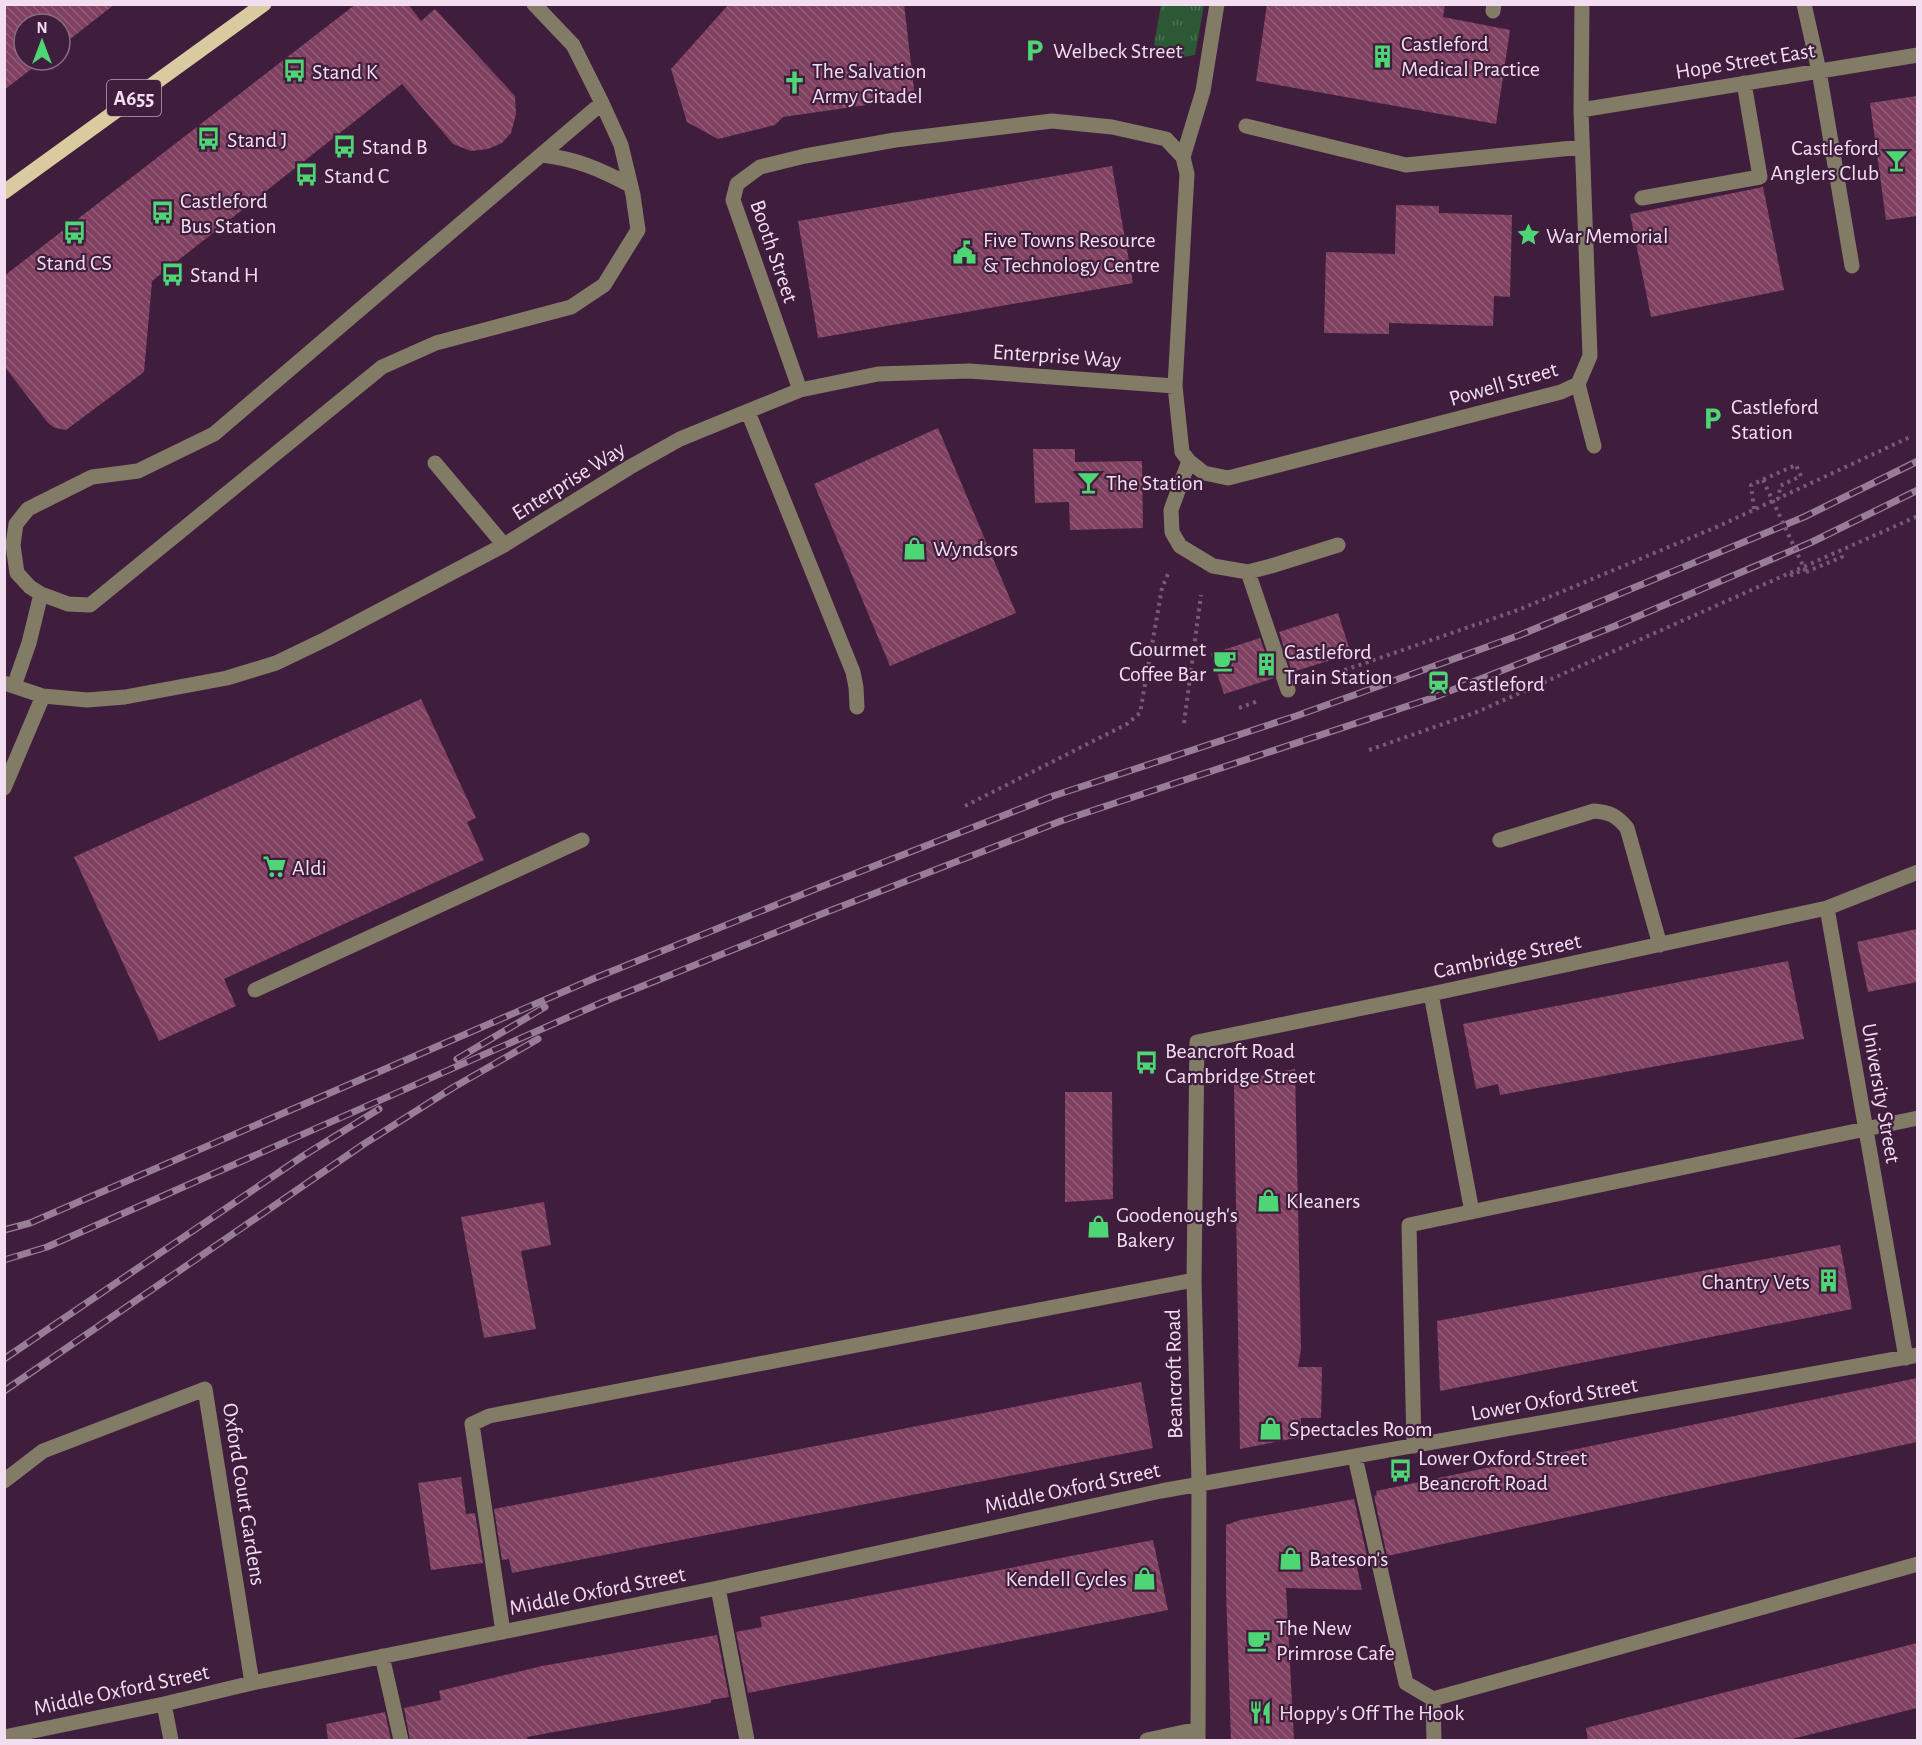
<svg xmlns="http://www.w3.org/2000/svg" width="1922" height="1745" font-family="'Alegreya Sans',sans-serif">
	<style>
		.grass { fill: url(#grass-tufts) }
		.building { fill: url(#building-back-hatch) }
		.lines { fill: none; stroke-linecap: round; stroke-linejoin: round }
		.path { stroke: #785a76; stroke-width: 4; stroke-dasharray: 3 4.5; stroke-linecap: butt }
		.minor { stroke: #827b66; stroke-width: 15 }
		.major { stroke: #daca9f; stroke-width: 15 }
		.rail-casing { stroke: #987d96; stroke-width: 7 }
		.rail { stroke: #3f1e3d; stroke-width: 4.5; stroke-dasharray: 14; stroke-linecap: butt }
		.path-bridge { stroke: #785a76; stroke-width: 4; stroke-dasharray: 3 4.5; stroke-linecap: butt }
		.labels { text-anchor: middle; stroke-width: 4.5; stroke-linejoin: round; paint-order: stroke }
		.shield { fill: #3f1e3d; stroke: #bda4bb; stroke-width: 1.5 }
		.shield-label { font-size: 21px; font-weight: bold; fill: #f3def1 }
		.poi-label { font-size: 22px; fill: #f3def1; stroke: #3f1e3d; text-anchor: start }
		.street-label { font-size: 22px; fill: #f3def1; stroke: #3f1e3d }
	</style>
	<defs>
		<pattern id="grass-tufts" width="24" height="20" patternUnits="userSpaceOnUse" patternTransform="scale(1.5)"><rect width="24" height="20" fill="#2c5836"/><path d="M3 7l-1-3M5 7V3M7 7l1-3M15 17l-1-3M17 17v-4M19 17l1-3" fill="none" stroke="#4b7054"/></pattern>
		<pattern id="building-back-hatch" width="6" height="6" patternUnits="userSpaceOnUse" patternTransform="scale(1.5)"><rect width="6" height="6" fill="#804060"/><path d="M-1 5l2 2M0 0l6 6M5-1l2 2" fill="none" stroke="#925b77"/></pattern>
	</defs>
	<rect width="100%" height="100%" fill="#3f1e3d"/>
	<path class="grass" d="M1161,5H1204L1195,55L1171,59L1154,45Z"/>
	<path class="building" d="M4,4H115L60,47V24H24V60H43L4,90Z
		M356,4H408L421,21L435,9L515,96L516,114L511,133L502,143L488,149L471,151L453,144L402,84L152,281L144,372L66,430L55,428L48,423L4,366V276Z
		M729,4H904L915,98L783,117L775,125L718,139L687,122L671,69Z
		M1267,4H1445L1443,17L1510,30L1496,124L1256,81Z
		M1917,96V216L1886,220L1870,103Z
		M1112,166L1133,283L818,338L798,221Z
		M1763,187L1784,290L1651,317L1630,214Z
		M1396,205L1439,206V213L1512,215L1510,297L1494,296L1493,326L1389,323V334L1324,333L1326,252L1395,254Z
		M938,428L1016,613L890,666L814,484Z
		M1033,449H1075V462L1142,461L1143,528L1070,530L1069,502L1035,503Z
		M1338,613L1351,654L1292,672L1279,632Z
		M1260,638L1274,678L1224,694L1211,654Z
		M421,699L476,818L467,822L484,860L224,979L236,1006L159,1041L74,857Z
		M1917,929V982L1868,992L1857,942Z
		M1788,961L1804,1039L1500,1095L1498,1084L1476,1089L1463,1024Z
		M1295,1069L1301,1349L1298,1367H1322L1321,1418H1301V1437L1240,1449L1234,1081Z
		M1065,1092H1112L1113,1199L1065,1202Z
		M544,1202L551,1245L521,1251L536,1329L484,1338L461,1217Z
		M1840,1245L1852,1309L1440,1391L1437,1321Z
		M1917,1378V1442L1387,1556L1374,1496L1377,1495L1376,1491Z
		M1141,1382L1153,1448L512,1573L509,1559L502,1560L494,1509Z
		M461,1477L466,1514L475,1513L483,1563L431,1570L418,1483Z
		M1354,1499L1368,1560L1356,1563L1362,1590L1286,1588L1294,1740H1231L1226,1590V1525L1240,1520Z
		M1153,1540L1168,1610L748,1693L736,1632L762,1627L760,1617Z
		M717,1635L729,1697L711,1700V1703L527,1737L528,1740H410L404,1708L441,1700L439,1691L542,1666Z
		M1917,1643V1708L1788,1740H1588L1586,1728Z
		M385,1712L391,1740H328L326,1724Z"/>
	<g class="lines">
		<path class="path" d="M1754,509L1751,485L1796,465L1801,476L1780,486L1779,498
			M1806,572L1842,557L1840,551
			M1791,573L1792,575L1805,569
			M1316,680L1518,610L1719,526L1910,437
			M1239,708L1258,701
			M1184,723L1201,595
			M1369,750L1477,712L1918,516
			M965,806L1127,724L1140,713L1162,588L1168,574"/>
		<path class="minor" d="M534,4L573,45L602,103L621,145L633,195L638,230L604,285L571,307L436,343L382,367L90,605L68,604L41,594L30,587L17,573L13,545L16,524L28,509L92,477L138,471L214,434L602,103
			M1804,4L1819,71L1852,266
			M1493,11L1494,4
			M1581,110L1918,55
			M1246,126L1406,165L1582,147
			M542,155C577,159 599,169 630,185
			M1183,157L1203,91L1217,4
			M1642,198L1760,177L1744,83
			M1578,384L1594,446
			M800,390L733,200L737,184L760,167L805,156L895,140L1052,121L1112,127L1166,139L1183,157L1187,174L1175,386L1182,452L1189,461L1204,473L1228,478L1561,392L1578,384L1590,356L1581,110L1582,4
			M748,412L853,672L856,687L857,707
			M1189,461L1171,510L1172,532L1180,546L1213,566L1248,572L1271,566L1338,545
			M435,463L504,545
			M1248,572L1288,690
			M4,683L43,696L87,700L125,697L227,678L276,663L326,639L504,545L630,467L680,439L800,390L878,374L969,371L1175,386
			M14,686L29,643L41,594
			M4,788L43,696
			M1500,840L1594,811C1610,812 1617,816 1627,828L1660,945
			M1827,908L1906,1358
			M255,990L582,840
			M1431,994L1472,1212
			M1414,1446L1409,1225L1918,1118
			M1355,1457L1406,1683L1433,1699
			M4,1481L43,1451L205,1389L252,1683
			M718,1588L747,1740
			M503,1632L472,1424L489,1416L1194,1280
			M382,1656L401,1740
			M164,1704L171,1740
			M4,1737L164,1704L252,1683L718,1588L1161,1491L1918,1355
			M1147,1740L1198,1729
			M1198,1740L1199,1484L1194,1280L1197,1042L1431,994L1827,908L1918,872
			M1434,1740L1433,1699L1918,1564"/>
		<path class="major" d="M4,192L264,4"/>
		<defs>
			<path id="rail" d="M457,1059L545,1007
				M4,1230L30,1223L595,978L818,888L1053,796L1296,716L1520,635L1804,517L1918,461
				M4,1260L47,1247L603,1002L824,913L1061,821L1432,698L1615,626L1812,542L1918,490
				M4,1359L303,1156L379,1109
				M4,1391L364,1144L454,1087L538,1039"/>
		</defs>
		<use href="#rail" class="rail-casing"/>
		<use href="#rail" class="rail"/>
		<path class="path-bridge" d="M1763,480L1806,572"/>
	</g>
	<defs>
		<symbol id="parking-bare" viewBox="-9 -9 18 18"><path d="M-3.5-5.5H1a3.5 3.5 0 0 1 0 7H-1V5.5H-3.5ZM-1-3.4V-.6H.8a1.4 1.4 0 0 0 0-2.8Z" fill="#4ed675" stroke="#3f1e3d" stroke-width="2.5" paint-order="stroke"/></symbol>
		<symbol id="building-bare" viewBox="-9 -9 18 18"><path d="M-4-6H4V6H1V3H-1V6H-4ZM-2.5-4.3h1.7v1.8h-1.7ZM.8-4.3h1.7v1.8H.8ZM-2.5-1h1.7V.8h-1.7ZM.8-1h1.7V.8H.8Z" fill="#4ed675" stroke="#3f1e3d" stroke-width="2.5" paint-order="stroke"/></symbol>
		<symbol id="bus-bare" viewBox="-9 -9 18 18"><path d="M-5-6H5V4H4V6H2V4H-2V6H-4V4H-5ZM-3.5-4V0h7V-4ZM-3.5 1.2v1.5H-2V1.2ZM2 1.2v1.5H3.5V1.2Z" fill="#4ed675" stroke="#3f1e3d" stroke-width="2.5" paint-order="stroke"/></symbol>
		<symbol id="church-bare" viewBox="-9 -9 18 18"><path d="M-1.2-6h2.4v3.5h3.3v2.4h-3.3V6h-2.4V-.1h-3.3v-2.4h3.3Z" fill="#4ed675" stroke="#3f1e3d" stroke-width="2.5" paint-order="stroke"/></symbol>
		<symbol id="bar-bare" viewBox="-9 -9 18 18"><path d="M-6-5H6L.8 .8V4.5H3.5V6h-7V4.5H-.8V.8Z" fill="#4ed675" stroke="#3f1e3d" stroke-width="2.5" paint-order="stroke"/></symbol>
		<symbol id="sight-bare" viewBox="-9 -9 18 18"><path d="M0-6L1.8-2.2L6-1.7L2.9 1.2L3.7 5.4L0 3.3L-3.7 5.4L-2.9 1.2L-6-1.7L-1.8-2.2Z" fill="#4ed675" stroke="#3f1e3d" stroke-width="2.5" paint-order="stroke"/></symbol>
		<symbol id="civic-bare" viewBox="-9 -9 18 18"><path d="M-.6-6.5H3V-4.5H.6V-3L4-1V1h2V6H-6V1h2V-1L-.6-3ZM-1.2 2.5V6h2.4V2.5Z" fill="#4ed675" stroke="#3f1e3d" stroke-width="2.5" paint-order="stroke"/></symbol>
		<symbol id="shop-bare" viewBox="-9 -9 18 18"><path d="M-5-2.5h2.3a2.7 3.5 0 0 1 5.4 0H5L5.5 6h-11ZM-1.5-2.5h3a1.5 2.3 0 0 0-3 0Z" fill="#4ed675" stroke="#3f1e3d" stroke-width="2.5" paint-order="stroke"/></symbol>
		<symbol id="cafe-bare" viewBox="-9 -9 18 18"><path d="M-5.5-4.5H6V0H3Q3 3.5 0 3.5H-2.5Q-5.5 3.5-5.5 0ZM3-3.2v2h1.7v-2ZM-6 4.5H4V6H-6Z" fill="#4ed675" stroke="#3f1e3d" stroke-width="2.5" paint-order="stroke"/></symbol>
		<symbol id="station-bare" viewBox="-9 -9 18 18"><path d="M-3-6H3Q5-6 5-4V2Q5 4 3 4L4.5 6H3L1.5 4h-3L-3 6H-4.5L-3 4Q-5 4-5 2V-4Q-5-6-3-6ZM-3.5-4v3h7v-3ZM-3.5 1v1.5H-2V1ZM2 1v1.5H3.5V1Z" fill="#4ed675" stroke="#3f1e3d" stroke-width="2.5" paint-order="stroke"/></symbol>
		<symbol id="supermarket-bare" viewBox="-9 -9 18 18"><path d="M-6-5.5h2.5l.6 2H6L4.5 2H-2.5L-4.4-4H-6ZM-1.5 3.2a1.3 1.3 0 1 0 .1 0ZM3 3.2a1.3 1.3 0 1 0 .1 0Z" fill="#4ed675" stroke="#3f1e3d" stroke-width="2.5" paint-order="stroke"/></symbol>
		<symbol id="restaurant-bare" viewBox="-9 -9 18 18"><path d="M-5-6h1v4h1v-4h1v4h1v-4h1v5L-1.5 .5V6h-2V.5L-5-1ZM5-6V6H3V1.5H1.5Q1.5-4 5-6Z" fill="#4ed675" stroke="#3f1e3d" stroke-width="2.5" paint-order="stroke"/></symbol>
	</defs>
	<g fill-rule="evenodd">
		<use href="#parking-bare" x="1018" y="34" width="33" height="33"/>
		<use href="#building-bare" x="1366" y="40" width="33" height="33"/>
		<use href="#bus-bare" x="278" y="54" width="33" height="33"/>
		<use href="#church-bare" x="778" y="66" width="33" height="33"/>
		<use href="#bus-bare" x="192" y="122" width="33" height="33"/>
		<use href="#bus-bare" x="328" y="130" width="33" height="33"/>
		<use href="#bar-bare" x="1880" y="144" width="33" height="33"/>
		<use href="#bus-bare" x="290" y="158" width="33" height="33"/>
		<use href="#bus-bare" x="146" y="196" width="33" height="33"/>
		<use href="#bus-bare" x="58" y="216" width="33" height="33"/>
		<use href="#sight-bare" x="1512" y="218" width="33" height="33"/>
		<use href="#civic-bare" x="948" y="236" width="33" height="33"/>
		<use href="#bus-bare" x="156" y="258" width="33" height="33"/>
		<use href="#parking-bare" x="1696" y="402" width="33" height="33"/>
		<use href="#bar-bare" x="1072" y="466" width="33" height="33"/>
		<use href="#shop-bare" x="898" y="532" width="33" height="33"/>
		<use href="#cafe-bare" x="1208" y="644" width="33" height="33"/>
		<use href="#building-bare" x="1250" y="648" width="33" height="33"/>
		<use href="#station-bare" x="1422" y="666" width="33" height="33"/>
		<use href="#supermarket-bare" x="258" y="850" width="33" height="33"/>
		<use href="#bus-bare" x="1130" y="1046" width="33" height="33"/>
		<use href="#shop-bare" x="1252" y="1184" width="33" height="33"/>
		<use href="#shop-bare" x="1082" y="1210" width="33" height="33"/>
		<use href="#building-bare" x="1812" y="1264" width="33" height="33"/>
		<use href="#shop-bare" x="1254" y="1412" width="33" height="33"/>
		<use href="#bus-bare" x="1384" y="1454" width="33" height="33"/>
		<use href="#shop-bare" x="1274" y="1542" width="33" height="33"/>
		<use href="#shop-bare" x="1128" y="1562" width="33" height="33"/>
		<use href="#cafe-bare" x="1242" y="1624" width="33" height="33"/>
		<use href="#restaurant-bare" x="1244" y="1696" width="33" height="33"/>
	</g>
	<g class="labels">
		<rect class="shield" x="107" y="80" width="54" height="36" rx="4.5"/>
		<g class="shield-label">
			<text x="134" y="105">A655</text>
		</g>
		<g class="poi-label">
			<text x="1401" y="51">Castleford<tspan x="1401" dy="25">Medical Practice</tspan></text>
			<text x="1053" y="58">Welbeck Street</text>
			<text x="812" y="78">The Salvation<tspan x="812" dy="25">Army Citadel</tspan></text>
			<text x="312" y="79">Stand K</text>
			<text x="227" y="147">Stand J</text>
			<text x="362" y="154">Stand B</text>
			<text x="1879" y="155" text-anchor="end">Castleford<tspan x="1879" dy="25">Anglers Club</tspan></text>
			<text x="324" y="183">Stand C</text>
			<text x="180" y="208">Castleford<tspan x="180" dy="25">Bus Station</tspan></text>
			<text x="1546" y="243">War Memorial</text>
			<text x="983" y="247">Five Towns Resource<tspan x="983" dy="25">&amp; Technology Centre</tspan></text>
			<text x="74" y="270" text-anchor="middle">Stand CS</text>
			<text x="190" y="282">Stand H</text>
			<text x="1731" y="414">Castleford<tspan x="1731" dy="25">Station</tspan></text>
			<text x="1106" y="490">The Station</text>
			<text x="933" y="556">Wyndsors</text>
			<text x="1206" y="656" text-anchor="end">Gourmet<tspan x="1206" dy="25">Coffee Bar</tspan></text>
			<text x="1284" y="659">Castleford<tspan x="1284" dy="25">Train Station</tspan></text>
			<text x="1457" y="691">Castleford</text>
			<text x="292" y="875">Aldi</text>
			<text x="1165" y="1058">Beancroft Road<tspan x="1165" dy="25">Cambridge Street</tspan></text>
			<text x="1286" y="1208">Kleaners</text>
			<text x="1116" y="1222">Goodenough's<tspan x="1116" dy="25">Bakery</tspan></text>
			<text x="1810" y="1289" text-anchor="end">Chantry Vets</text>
			<text x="1289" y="1436">Spectacles Room</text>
			<text x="1418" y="1465">Lower Oxford Street<tspan x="1418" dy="25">Beancroft Road</tspan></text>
			<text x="1309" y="1566">Bateson's</text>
			<text x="1127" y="1586" text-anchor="end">Kendell Cycles</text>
			<text x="1276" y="1635">The New<tspan x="1276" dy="25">Primrose Cafe</tspan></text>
			<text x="1279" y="1720">Hoppy's Off The Hook</text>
		</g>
		<g class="street-label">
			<text transform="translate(1745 60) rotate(-9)" y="8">Hope Street East</text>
			<text transform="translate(775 251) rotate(71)" y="8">Booth Street</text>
			<text transform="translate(1057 355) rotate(4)" y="8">Enterprise Way</text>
			<text transform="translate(1503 383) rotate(-16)" y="8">Powell Street</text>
			<text transform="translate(568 480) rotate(-32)" y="8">Enterprise Way</text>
			<text transform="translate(1507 955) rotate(-12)" y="8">Cambridge Street</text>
			<text transform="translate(1882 1093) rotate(80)" y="8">University Street</text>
			<text transform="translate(1173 1374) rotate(-91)" y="8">Beancroft Road</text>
			<text transform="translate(1554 1398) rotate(-10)" y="8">Lower Oxford Street</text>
			<text transform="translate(1072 1487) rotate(-12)" y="8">Middle Oxford Street</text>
			<text transform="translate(245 1494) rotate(81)" y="8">Oxford Court Gardens</text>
			<text transform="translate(597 1590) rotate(-11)" y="8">Middle Oxford Street</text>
			<text transform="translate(121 1689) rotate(-12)" y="8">Middle Oxford Street</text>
		</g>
	</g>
	<rect width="1922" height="1745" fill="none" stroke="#f3def1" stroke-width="12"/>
	<g transform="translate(42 42)"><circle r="28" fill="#3f1e3d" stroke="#876b85" stroke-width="1.5"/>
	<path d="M0-4.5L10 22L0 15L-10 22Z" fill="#4ed675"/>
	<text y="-9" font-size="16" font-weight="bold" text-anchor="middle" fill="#f3def1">N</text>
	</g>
</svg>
